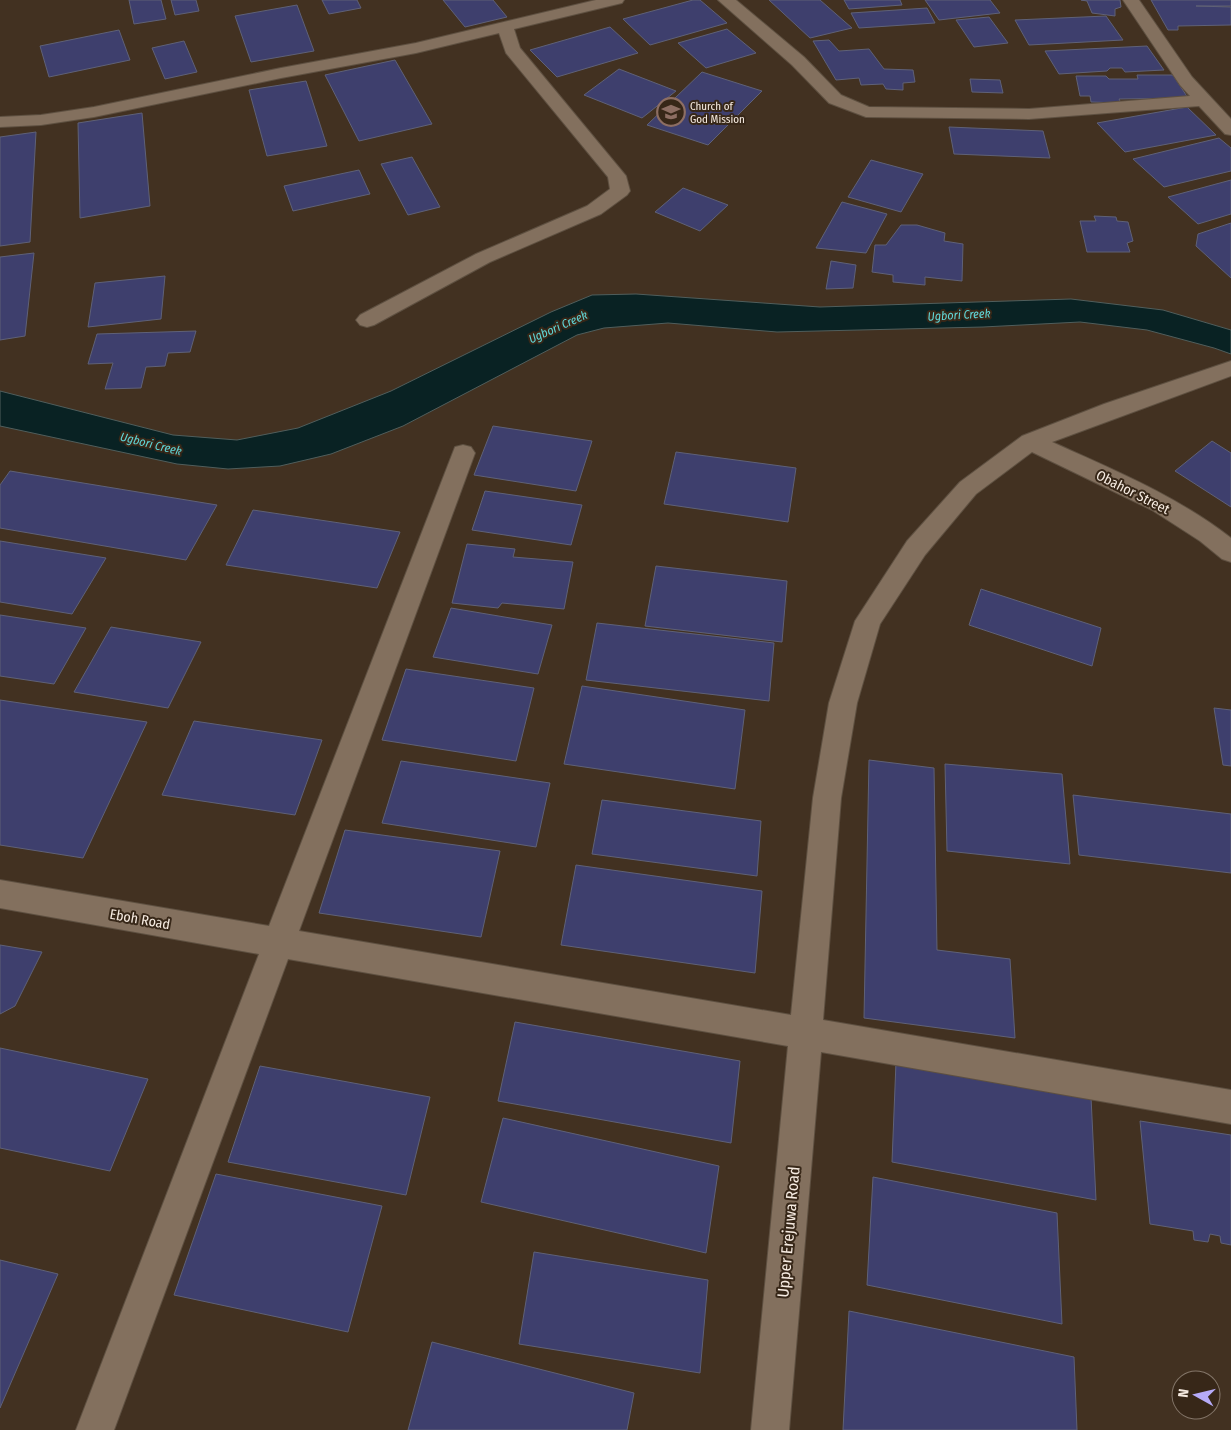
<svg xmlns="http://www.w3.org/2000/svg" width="1231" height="1430" font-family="'Fira Sans Condensed',sans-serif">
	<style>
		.water { fill: #092223; stroke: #505e5c }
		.building { fill: #3e3f6d; stroke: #5f6177 }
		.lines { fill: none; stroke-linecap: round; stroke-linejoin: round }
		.minor-casing { stroke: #5e5041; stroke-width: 2 }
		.minor { fill: #83705e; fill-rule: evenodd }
		.labels { text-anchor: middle; stroke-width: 4; stroke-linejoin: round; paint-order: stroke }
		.far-poi-label { font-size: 11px; fill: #f6ebe1; stroke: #372718; text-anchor: start }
		.far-water-label { font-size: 12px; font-style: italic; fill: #60d7d8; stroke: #372718 }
		.street-label { font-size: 14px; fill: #f6ebe1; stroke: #372718 }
		.near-street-label { font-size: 16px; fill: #f6ebe1; stroke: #372718 }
	</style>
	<rect width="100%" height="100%" fill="#423121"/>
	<path class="water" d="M636,294L820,307L1071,299L1163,310L1231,330V354L1214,348L1147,330L1080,322L983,327L777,332L668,323L604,328L577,335L403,426L331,454L280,466L228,469L177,464L0,426V391L173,435L237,440L298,428L391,391L551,312L592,295Z"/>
	<path class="building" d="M129,0H161L166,19L134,24Z
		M171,0H196L199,11L175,15Z
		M322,0H357L361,8L329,14Z
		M443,0H493L507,17L465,27Z
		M693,0H700L727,23L650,45L623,19Z
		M769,0H820L852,28L810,38Z
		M844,0H900L902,5L849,9Z
		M925,0H990L1000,13L939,20Z
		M1081,0H1120L1121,7L1115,9V16L1092,13L1087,1Z
		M1151,0H1231V6H1196L1231,7V25L1178,26V30H1168Z
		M297,5L314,51L251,62L235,16Z
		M927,8L935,23L859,28L851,13Z
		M1106,16L1123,40L1029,45L1015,20Z
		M989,17L1008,43L974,47L956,20Z
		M610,27L638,53L557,77L530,50Z
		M727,29L756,53L706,68L678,43Z
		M119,30L130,60L49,77L40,46Z
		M829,40L839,51L869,49L884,69L913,70L915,82L903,83V90L886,89L883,84L861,85L859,78L836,80L813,41Z
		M184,41L197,72L165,79L152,48Z
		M1147,46L1164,70L1125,72L1122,68H1110L1107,71L1059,74L1045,51Z
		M395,60L432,124L359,141L325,75Z
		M619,69L676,91L642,118L584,95Z
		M702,72L762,91L708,145L647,125Z
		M1137,75H1173L1188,98L1119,99L1121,103L1091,102L1090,96H1080L1076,76H1106L1109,79H1138Z
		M970,79L1000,80L1003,93L972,92Z
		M306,81L327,146L267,156L249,90Z
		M1187,107L1216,135L1125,152L1097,123Z
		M142,113L150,206L80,218L78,123Z
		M949,127L1043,131L1050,158L954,154Z
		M36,132L30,242L0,246V137Z
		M1219,138L1231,148V171L1164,187L1133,159Z
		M412,157L440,207L408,215L381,164Z
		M871,160L923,174L901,212L848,197Z
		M359,170L370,194L293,211L284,186Z
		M1231,180V214L1198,224L1168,197Z
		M683,188L728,205L700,231L655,212Z
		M842,202L887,214L866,253L816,248Z
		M1094,216L1116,217L1117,221L1128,222L1133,241L1127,243L1130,252H1087L1080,221H1096Z
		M1231,223V278L1196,246L1198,234Z
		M901,225H917L945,233L944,241L963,244L962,281L925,277V285L893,282V275L872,272L875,245H886Z
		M34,253L25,336L0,340V257Z
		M831,261L856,265L853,288L826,289Z
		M165,276L161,319L88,327L95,283Z
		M196,331L190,352L168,353L165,366L146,367L141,388L105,389L113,363L88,364L97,334Z
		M493,426L592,441L576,491L474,475Z
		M1212,441L1231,453V507L1175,471Z
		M676,452L796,468L788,522L664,504Z
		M10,471L217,505L186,560L0,528V485Z
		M485,491L582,505L571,545L472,530Z
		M253,510L400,532L377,588L226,565Z
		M0,541L106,558L72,614L0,602Z
		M467,544L515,549L513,557L573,562L564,609L502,603L498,608L452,603Z
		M656,566L787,581L782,642L645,626Z
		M981,589L1101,628L1092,666L969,625Z
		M451,608L552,625L538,674L433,657Z
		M0,615L86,628L54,684L0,676Z
		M597,623L774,643L769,701L586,680Z
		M111,627L201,642L168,708L74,692Z
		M406,669L534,688L516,761L382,740Z
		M582,686L745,710L735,789L564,764Z
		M0,700L147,722L83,858L0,845Z
		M1214,708L1231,710V766L1223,765Z
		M194,721L322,740L295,815L162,795Z
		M869,760L934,768L937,950L1010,959L1015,1038L864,1018Z
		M401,761L550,783L536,847L382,823Z
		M945,764L1062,774L1070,864L947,851Z
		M1073,795L1231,814V873L1079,855Z
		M602,800L761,821L757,876L592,854Z
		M345,830L500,851L481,937L319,913Z
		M576,865L762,891L755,973L561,945Z
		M0,945L42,952L15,1006L0,1014Z
		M515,1022L740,1061L731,1143L498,1101Z
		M0,1048L148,1079L110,1171L0,1148Z
		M896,1062L1091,1097L1096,1200L892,1162Z
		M260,1066L430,1097L406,1195L228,1162Z
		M503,1118L719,1166L706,1253L481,1202Z
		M1140,1121L1231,1135V1245L1221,1243L1220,1236L1210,1234L1208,1242L1194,1240L1193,1231L1150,1224Z
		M216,1174L382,1206L348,1332L174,1295Z
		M873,1177L1057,1213L1062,1324L867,1285Z
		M534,1252L708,1280L700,1373L519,1344Z
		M0,1260L58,1274L0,1408Z
		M849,1311L1074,1357L1077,1430H843Z
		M432,1342L634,1393L627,1430H408Z"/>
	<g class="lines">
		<defs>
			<path id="minor" d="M596,0H624L622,3L514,29L520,48L626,176L630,191L627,195L601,214L490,262L374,325L367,327L360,325L356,320L360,315L476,254L587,206L610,189L608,177L506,53L499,33L416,53L281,78L94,117L41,125L0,127V117L41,115L94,107L281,68L416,43Z
				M718,0H736L804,57L841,95L869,107L1029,109L1190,96L1180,85L1123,0H1139L1192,77L1231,119V135L1225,134L1199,106L1029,119L866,117L829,103L792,65Z
				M1231,361V376L1052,442C1114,470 1177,496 1231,538V562L1222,559L1200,541L1152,510L1032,452L976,494L925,555L880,624L857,703L841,798L823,1020L1231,1090V1124L821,1052L789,1430H751L788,1046L288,959L114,1430H76L259,954L0,908V880L269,926L455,447L463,445L471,447L475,453L299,931L791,1015L813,798L829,703L855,621L907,541L960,482L1022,436L1104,404Z"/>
		</defs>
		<use href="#minor" class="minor-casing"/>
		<use href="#minor" class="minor"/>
	</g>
	<defs>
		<symbol id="school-ring" viewBox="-11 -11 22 22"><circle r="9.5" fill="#372718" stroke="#8d6e63" stroke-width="1.5"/><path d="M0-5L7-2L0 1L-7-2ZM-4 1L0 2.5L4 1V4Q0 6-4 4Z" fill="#8d6e63"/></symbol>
	</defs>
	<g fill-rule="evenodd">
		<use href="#school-ring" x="655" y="96" width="32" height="32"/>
	</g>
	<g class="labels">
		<g class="far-poi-label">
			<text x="690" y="110">Church of<tspan x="690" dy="13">God Mission</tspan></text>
		</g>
		<g class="far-water-label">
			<text transform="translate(959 315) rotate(-3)" y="4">Ugbori Creek</text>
			<text transform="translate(558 327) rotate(-24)" y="4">Ugbori Creek</text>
			<text transform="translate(151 444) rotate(14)" y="4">Ugbori Creek</text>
		</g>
		<g class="street-label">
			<text transform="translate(1133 492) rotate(27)" y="5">Obahor Street</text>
			<text transform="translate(140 919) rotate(10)" y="5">Eboh Road</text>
		</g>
		<g class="near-street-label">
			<text transform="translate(788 1232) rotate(-85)" y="6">Upper Erejuwa Road</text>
		</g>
	</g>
	<g transform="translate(1196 1395) rotate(278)"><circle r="24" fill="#372718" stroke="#837568"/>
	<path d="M0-4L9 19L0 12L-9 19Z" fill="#b6abf8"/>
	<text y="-8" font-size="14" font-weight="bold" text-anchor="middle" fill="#f6ebe1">N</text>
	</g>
</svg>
